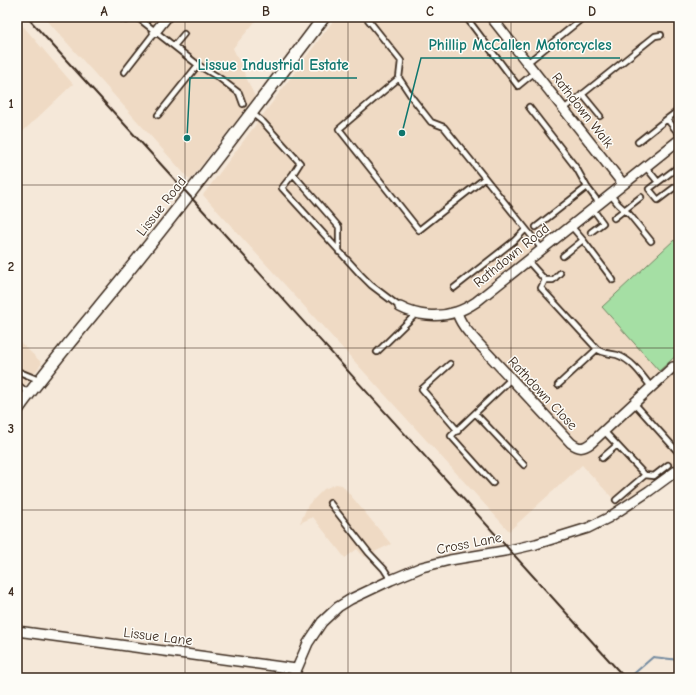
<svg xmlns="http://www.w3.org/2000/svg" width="696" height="695" font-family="'Comic Neue',sans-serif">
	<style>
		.built { fill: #efdac4 }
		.green { fill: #a5dfa4; stroke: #708461 }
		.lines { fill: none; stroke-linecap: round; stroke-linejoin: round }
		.stream { stroke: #748ba0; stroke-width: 2 }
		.service-casing { stroke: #3b2a1e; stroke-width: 8 }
		.minor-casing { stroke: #3b2a1e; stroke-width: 12 }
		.tertiary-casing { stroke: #3b2a1e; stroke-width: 14 }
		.service { stroke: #fdfcf7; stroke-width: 4.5 }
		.minor { stroke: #fdfcf7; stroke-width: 9 }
		.tertiary { stroke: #fdfcf7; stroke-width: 11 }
		.rail { stroke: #3b2a1e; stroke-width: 2 }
		.grid { fill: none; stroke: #3b2a1e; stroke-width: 1; stroke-opacity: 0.55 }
		.labels { text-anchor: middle; stroke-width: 3; stroke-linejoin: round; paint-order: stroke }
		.street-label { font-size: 14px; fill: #3b2a1e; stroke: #fdfcf7 }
		.leader { fill: none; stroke: #0f766e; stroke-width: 1.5 }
		.callout-dot { fill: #0f766e; stroke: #fdfcf7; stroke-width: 1.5 }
		.callout-label { font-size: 15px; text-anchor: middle; font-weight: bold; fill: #0f766e; stroke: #fdfcf7; stroke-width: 3; stroke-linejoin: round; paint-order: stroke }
		.neatline { fill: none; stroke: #3b2a1e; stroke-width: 1.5 }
		.grid-label { font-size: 13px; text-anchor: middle; font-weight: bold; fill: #3b2a1e }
	</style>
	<rect width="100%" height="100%" fill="#f5e8d9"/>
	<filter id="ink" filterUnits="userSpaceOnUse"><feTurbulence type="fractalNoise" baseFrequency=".025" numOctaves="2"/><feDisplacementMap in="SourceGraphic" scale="8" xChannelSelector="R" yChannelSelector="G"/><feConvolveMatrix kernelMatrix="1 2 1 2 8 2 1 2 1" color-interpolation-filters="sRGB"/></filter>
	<g filter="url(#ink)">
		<path class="built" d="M44,17H259L233,48L255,97L190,180Z
			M336,17H679V464L676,466L618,504L582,465L509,531L203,195Z
			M17,19L73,84L17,137Z
			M21,343L42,363L17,396V346Z
			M336,484L342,485L391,544L364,557L357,549L345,558L313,517L300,523L308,505L324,489Z"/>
		<path class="green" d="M674,240L679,246V353L659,371L602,307Z"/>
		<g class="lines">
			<path class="stream" d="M629,678L653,657L679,660"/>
			<defs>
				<path id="service" d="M118,17L126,20L137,17L198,65L218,77L239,93L243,104
					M366,17L401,61L399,78
					M466,17L518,86L535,72
					M174,46L184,34
					M527,63L584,17
					M124,72L155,32
					M582,94L600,116
					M529,107L577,169L587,187L536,227
					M564,109L655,36L661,35
					M252,113L263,122L300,163L293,174
					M158,115L198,65
					M667,119L679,110
					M638,142L667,119L679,134
					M645,166L658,182
					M679,168L678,167L649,189L658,200L679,184
					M485,178L419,230L339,129L399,78L413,99L431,122L444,127L542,249
					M587,187L599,203
					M610,194L618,204L630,215L651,241
					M614,218L641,197
					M591,232L603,223L592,208
					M583,240L613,280
					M339,252V227L293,174L282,188L361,275L371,285L400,307
					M563,256L583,240L571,226
					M528,261L545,280L541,288L597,349C603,354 610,353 617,355C632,360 642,375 651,387
					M545,280H553L560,273
					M454,288L514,241L526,229
					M377,352L416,314
					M450,364L422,389L458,431
					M17,371L34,378L38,382
					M17,384L29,394
					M558,385L597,349
					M634,403L678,452
					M476,414L524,465
					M604,431L645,475L616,500
					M602,458L617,445
					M645,475L654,476L668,465
					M493,483L451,436L511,379
					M330,503L369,553L384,569L391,580"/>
				<path id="minor" d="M491,17L623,184
					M155,32L167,17
					M400,307C417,316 438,318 456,312C463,310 470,306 476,302L679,140
					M457,312C460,324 470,334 478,343L571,443C579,449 583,449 591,443L673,367
					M17,631L296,669
					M293,678L308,643L322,622L338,607L351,599L391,580L422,567L450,560L510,550L536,544L588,528L608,518L649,491L679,469"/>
				<path id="tertiary" d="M17,410C50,365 86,323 121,280C191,194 257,106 324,17"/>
			</defs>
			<use href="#service" class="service-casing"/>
			<use href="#minor" class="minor-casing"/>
			<use href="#tertiary" class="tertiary-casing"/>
			<use href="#service" class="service"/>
			<use href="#minor" class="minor"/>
			<use href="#tertiary" class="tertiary"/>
			<path class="rail" d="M27,17L227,237L625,678"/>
		</g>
	</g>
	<path class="grid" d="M185,17V678M348,17V678M511,17V678M17,185H679M17,348H679M17,510H679"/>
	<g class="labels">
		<g class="street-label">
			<text transform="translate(583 110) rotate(52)" y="5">Rathdown Walk</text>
			<text transform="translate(161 206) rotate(-52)" y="5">Lissue Road</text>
			<text transform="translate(511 255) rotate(-39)" y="5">Rathdown Road</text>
			<text transform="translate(543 393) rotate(47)" y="5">Rathdown Close</text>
			<text transform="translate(469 543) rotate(-11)" y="5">Cross Lane</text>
			<text transform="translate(158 636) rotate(7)" y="5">Lissue Lane</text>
		</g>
	</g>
	<path class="leader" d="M402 133L421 58H620M187 138L190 78H357"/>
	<g class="callout-dot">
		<circle cx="402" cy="133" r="4"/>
		<circle cx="187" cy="138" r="4"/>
	</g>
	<g class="callout-label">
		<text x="520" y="50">Phillip McCallen Motorcycles</text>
		<text x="273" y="70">Lissue Industrial Estate</text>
	</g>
	<rect width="696" height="695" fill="none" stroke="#fdfcf7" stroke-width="44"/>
	<rect x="22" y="22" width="652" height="651" class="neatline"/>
	<g class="grid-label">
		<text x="104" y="16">A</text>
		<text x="266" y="16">B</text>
		<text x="430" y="16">C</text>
		<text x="592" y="16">D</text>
		<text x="11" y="108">1</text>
		<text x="11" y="271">2</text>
		<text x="11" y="433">3</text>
		<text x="11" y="596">4</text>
	</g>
</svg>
